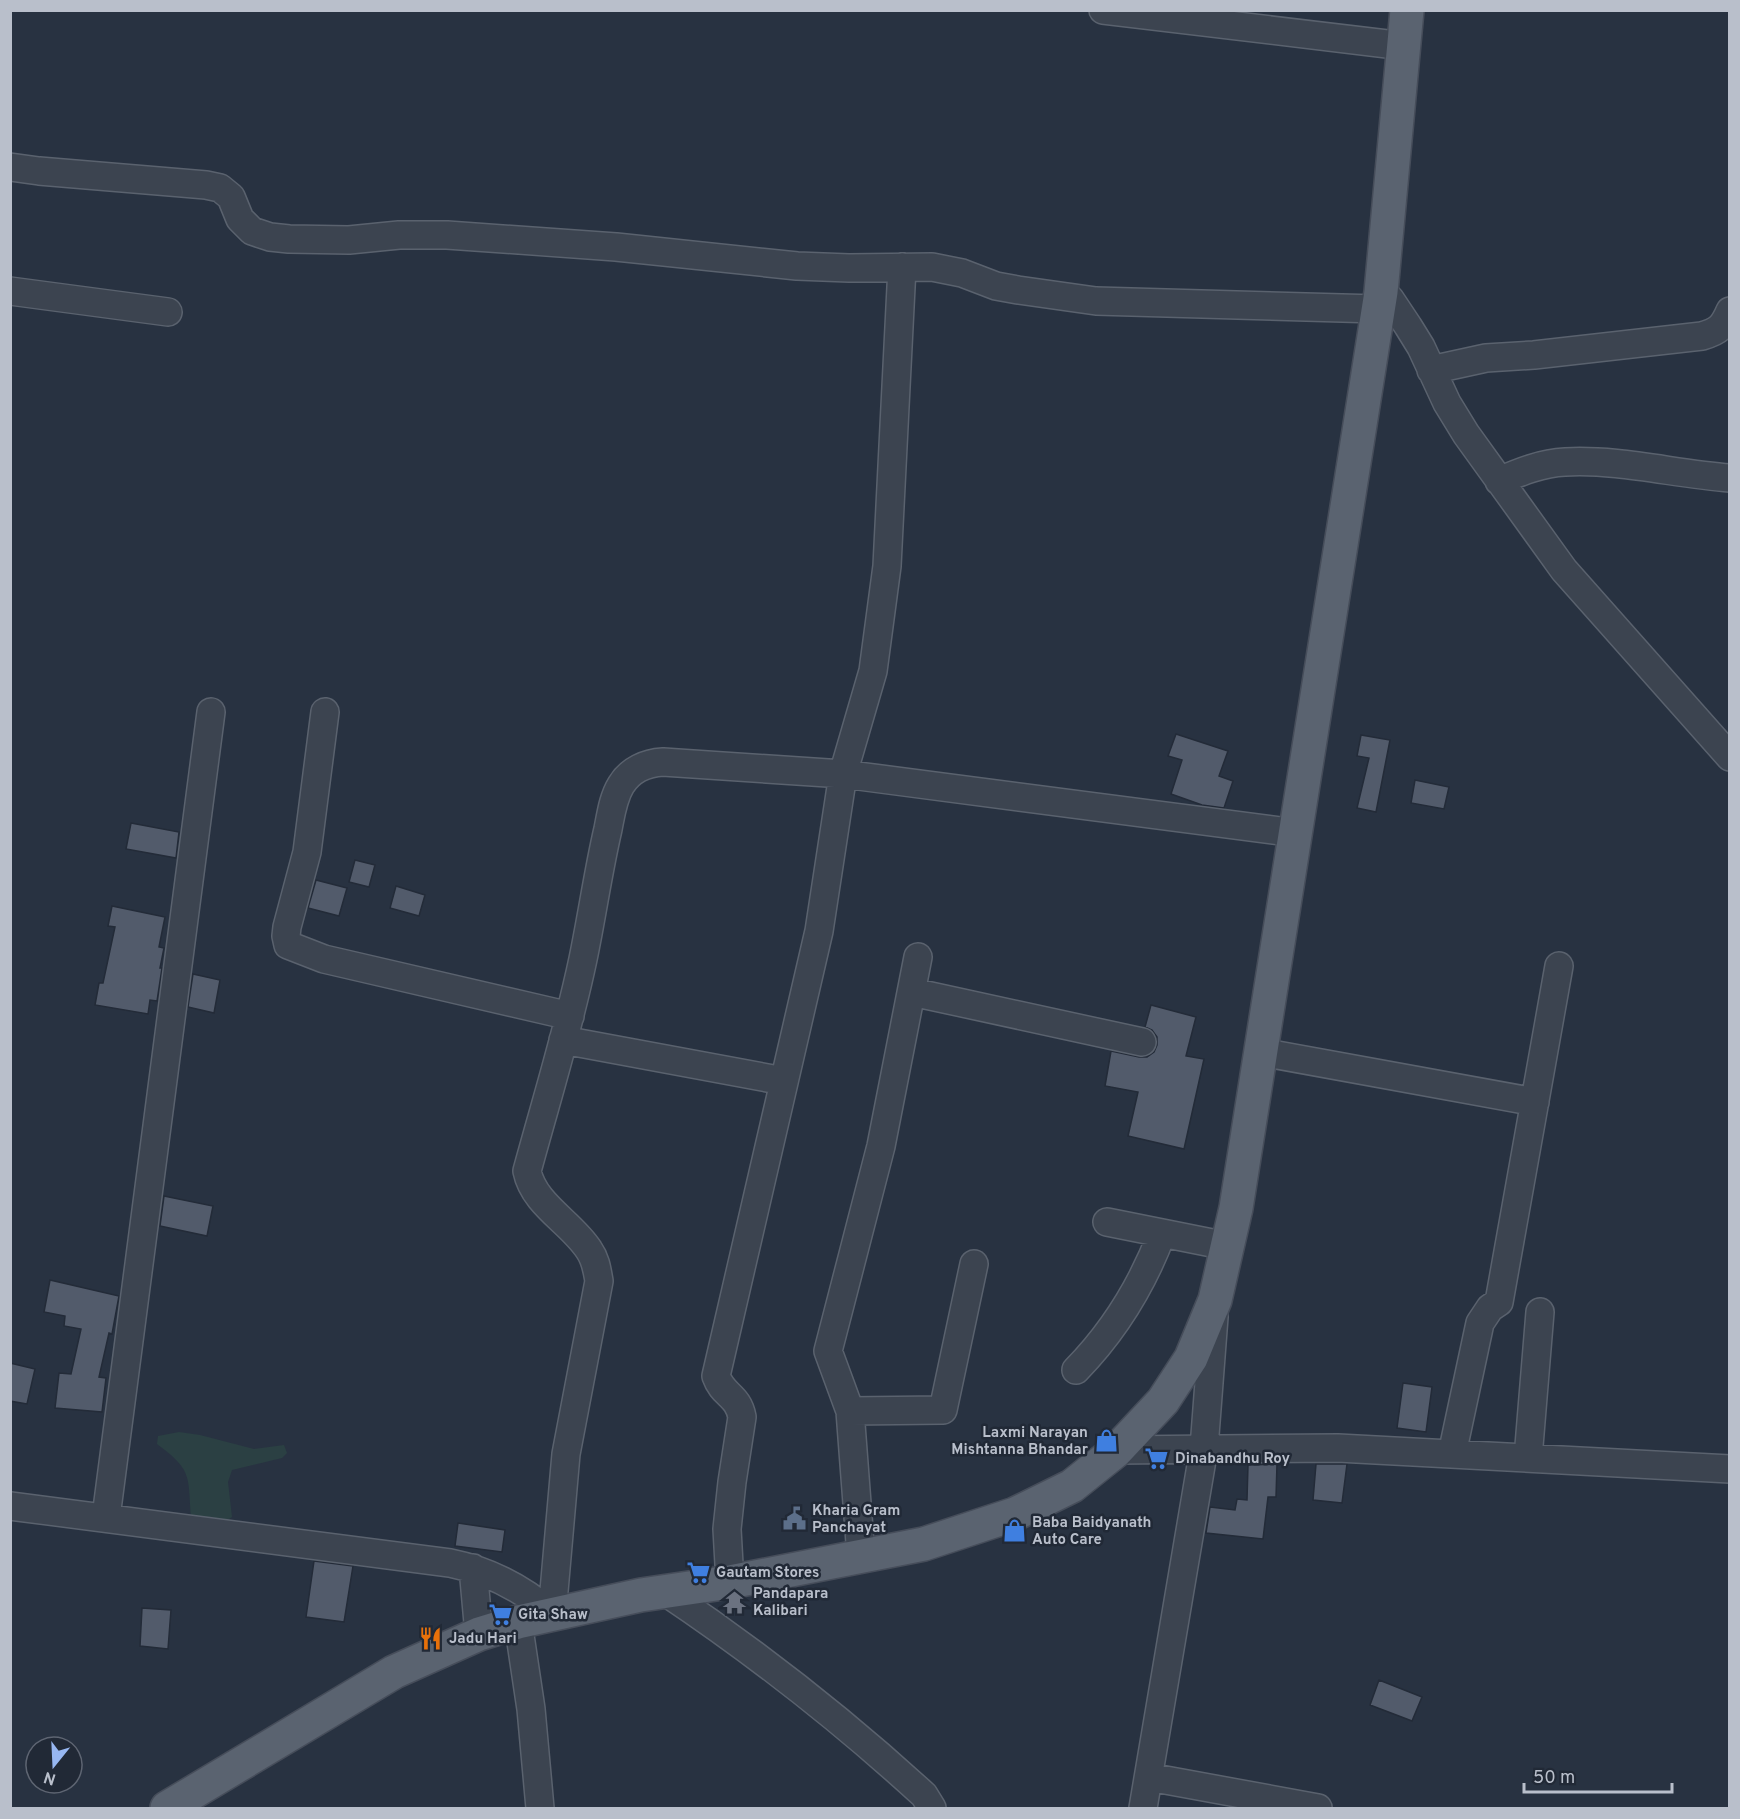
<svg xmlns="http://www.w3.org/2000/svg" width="1740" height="1819" font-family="Overpass,sans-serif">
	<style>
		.green { fill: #2b4043 }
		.building { fill: #525b6b; stroke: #232b38; stroke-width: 1.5 }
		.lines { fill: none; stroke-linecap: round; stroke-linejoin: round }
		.minor-casing { stroke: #5a626e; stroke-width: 30 }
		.major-casing { stroke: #464d5a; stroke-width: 36 }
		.minor { stroke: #3c4450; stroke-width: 27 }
		.major { stroke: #5a6370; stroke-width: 33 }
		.labels { text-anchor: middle; stroke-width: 5; stroke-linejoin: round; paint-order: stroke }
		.poi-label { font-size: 15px; font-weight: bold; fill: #b9bfcb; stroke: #212936; text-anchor: start }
	</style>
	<rect width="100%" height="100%" fill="#283241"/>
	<path class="green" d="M179,1432L200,1435L254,1449L284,1445L287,1453L282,1458L232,1470L228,1482L232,1517L221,1524L191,1516C188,1475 192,1470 157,1444L158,1436Z"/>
	<path class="building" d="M1176,734L1228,751L1219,776L1233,781L1224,808L1202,805L1171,794L1182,760L1168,756Z
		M1361,735L1390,740L1376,812L1357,808L1369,758L1357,756Z
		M1415,780L1449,787L1444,809L1411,803Z
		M131,823L179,832L176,858L126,849Z
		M355,860L375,865L369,887L349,882Z
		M316,880L347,888L339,916L308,908Z
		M396,886L425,895L419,916L390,908Z
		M112,906L165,917L159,947L164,948L160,968H162L157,1001L150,1000L148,1014L95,1005L99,983H103L115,927L108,926Z
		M193,974L220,980L214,1013L188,1007Z
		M1151,1005L1196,1017L1186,1056L1204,1059L1184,1149L1128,1136L1138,1092L1105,1086L1111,1051L1139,1057H1147L1154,1052L1157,1045V1037L1152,1030L1145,1027Z
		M164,1196L213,1206L207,1236L160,1226Z
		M50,1280L119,1296L112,1334L109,1333L99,1377L106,1378L102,1412L55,1408L59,1373L71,1374L81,1329L64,1326L65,1316L44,1312Z
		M10,1363L35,1369L27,1404L10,1401Z
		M1403,1383L1432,1387L1426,1432L1397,1428Z
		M1277,1464L1276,1497H1268L1263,1539L1206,1533L1210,1507L1235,1510L1237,1499L1247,1500L1248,1465Z
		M1316,1464H1347L1342,1503L1313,1500Z
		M458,1523L505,1530L502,1552L455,1546Z
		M314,1561L353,1566L344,1622L306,1617Z
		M142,1608L171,1610L168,1649L140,1646Z
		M1379,1680L1422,1697L1412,1721L1370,1705Z"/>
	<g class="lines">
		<defs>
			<path id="minor" d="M1103,10L1404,46
				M10,167L39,171L206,185L220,188L231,197L240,219L252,231L270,237L289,239L349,240L399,235H447L616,247L797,266L849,268L932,267L962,273L996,286L1018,290L1096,301L1378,309
				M10,291L168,312
				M1381,292L1390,299L1408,326L1421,347L1447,403L1466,434L1564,570L1730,757
				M1431,370L1486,358L1534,355L1702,336C1719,331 1723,327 1730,311
				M1499,481C1520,472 1542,463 1565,462C1620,459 1675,474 1730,478
				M325,712L307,852L287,927L286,936L288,945L324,959L570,1016
				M912,992L1142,1042
				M563,1040L784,1081
				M1261,1052L1535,1102
				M1107,1222L1227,1246
				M1076,1370C1115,1330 1142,1286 1162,1233
				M850,1411L943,1410L974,1264
				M1117,1450L1338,1448L1730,1469
				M1452,1454L1480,1323L1490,1308L1499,1302L1559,966
				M1528,1458L1540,1312
				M10,1506L450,1563C490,1571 522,1588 552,1614
				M106,1517L211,712
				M861,1556L850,1411L828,1351L881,1146L918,957
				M473,1568L479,1634
				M730,1582L727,1529L732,1482L742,1417C738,1395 723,1396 716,1376L819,931L843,774L873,671L887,566L902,267
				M664,1591C758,1654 841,1719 924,1795L932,1808
				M552,1614L566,1454L599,1281C597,1270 596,1260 589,1250C571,1222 534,1205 527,1171C546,1101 568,1031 583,959C592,916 598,872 608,829C611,814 613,798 621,785C630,770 646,763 663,762L843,774L1296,833
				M518,1622L531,1709L540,1808
				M1149,1777L1318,1808
				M1143,1808L1204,1448L1214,1317"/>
			<path id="major" d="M167,1808L394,1672L479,1634L518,1622L641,1595L730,1582L924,1544L1015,1514L1072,1486L1117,1450L1163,1401L1191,1358L1215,1300L1236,1208L1381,292L1407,10"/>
		</defs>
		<use href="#minor" class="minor-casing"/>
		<use href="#major" class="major-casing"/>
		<use href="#minor" class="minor"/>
		<use href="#major" class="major"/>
	</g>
	<defs>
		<symbol id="shop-bare" viewBox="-9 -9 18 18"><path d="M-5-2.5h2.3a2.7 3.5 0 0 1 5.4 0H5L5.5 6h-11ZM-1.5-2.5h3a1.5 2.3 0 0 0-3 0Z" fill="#3f7fe0" stroke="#212936" stroke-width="2.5" paint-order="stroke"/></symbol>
		<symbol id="supermarket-bare" viewBox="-9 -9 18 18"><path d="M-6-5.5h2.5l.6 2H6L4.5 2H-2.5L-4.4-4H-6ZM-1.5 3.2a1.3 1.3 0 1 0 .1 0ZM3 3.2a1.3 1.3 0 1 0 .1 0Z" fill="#3f7fe0" stroke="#212936" stroke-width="2.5" paint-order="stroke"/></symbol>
		<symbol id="civic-bare" viewBox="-9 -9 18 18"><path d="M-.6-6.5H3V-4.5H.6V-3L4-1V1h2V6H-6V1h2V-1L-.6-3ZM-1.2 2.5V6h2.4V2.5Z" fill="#5c6f8a" stroke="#212936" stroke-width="2.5" paint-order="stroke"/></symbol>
		<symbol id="temple-bare" viewBox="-9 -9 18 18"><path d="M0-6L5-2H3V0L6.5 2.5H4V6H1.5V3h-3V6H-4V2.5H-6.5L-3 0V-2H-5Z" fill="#6b7280" stroke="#212936" stroke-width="2.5" paint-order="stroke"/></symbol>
		<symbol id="restaurant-bare" viewBox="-9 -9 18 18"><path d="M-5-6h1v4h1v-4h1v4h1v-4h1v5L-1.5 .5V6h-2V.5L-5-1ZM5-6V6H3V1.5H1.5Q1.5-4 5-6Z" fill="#e8710a" stroke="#212936" stroke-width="2.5" paint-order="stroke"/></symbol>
	</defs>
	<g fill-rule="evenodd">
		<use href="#shop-bare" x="1090" y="1424" width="33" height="33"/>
		<use href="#supermarket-bare" x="1140" y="1442" width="33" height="33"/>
		<use href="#civic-bare" x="778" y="1502" width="33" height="33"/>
		<use href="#shop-bare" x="998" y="1514" width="33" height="33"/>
		<use href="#supermarket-bare" x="682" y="1556" width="33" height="33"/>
		<use href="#temple-bare" x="718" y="1586" width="33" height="33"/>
		<use href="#supermarket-bare" x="484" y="1598" width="33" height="33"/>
		<use href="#restaurant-bare" x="414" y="1622" width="33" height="33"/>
	</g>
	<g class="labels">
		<g class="poi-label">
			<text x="1088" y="1437" text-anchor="end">Laxmi Narayan<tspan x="1088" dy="17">Mishtanna Bhandar</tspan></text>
			<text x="1175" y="1463">Dinabandhu Roy</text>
			<text x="812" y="1515">Kharia Gram<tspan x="812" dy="17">Panchayat</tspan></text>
			<text x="1032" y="1527">Baba Baidyanath<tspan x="1032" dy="17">Auto Care</tspan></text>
			<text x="716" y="1577">Gautam Stores</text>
			<text x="753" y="1598">Pandapara<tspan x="753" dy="17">Kalibari</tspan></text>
			<text x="518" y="1619">Gita Shaw</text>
			<text x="449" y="1643">Jadu Hari</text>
		</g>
	</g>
	<rect width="1740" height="1819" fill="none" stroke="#b9bfcb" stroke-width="24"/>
	<g transform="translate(54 1765) rotate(198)"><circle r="28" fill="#212936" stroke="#5e6572" stroke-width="1.5"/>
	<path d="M0-4.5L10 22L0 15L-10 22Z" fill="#97b7f2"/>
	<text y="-9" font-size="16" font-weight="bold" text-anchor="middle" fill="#b9bfcb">N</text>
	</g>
	<path d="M1524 1783v9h148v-9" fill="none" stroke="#b9bfcb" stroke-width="3"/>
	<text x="1533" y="1783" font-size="18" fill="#b9bfcb" stroke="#212936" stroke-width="4.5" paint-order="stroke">50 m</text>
</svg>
